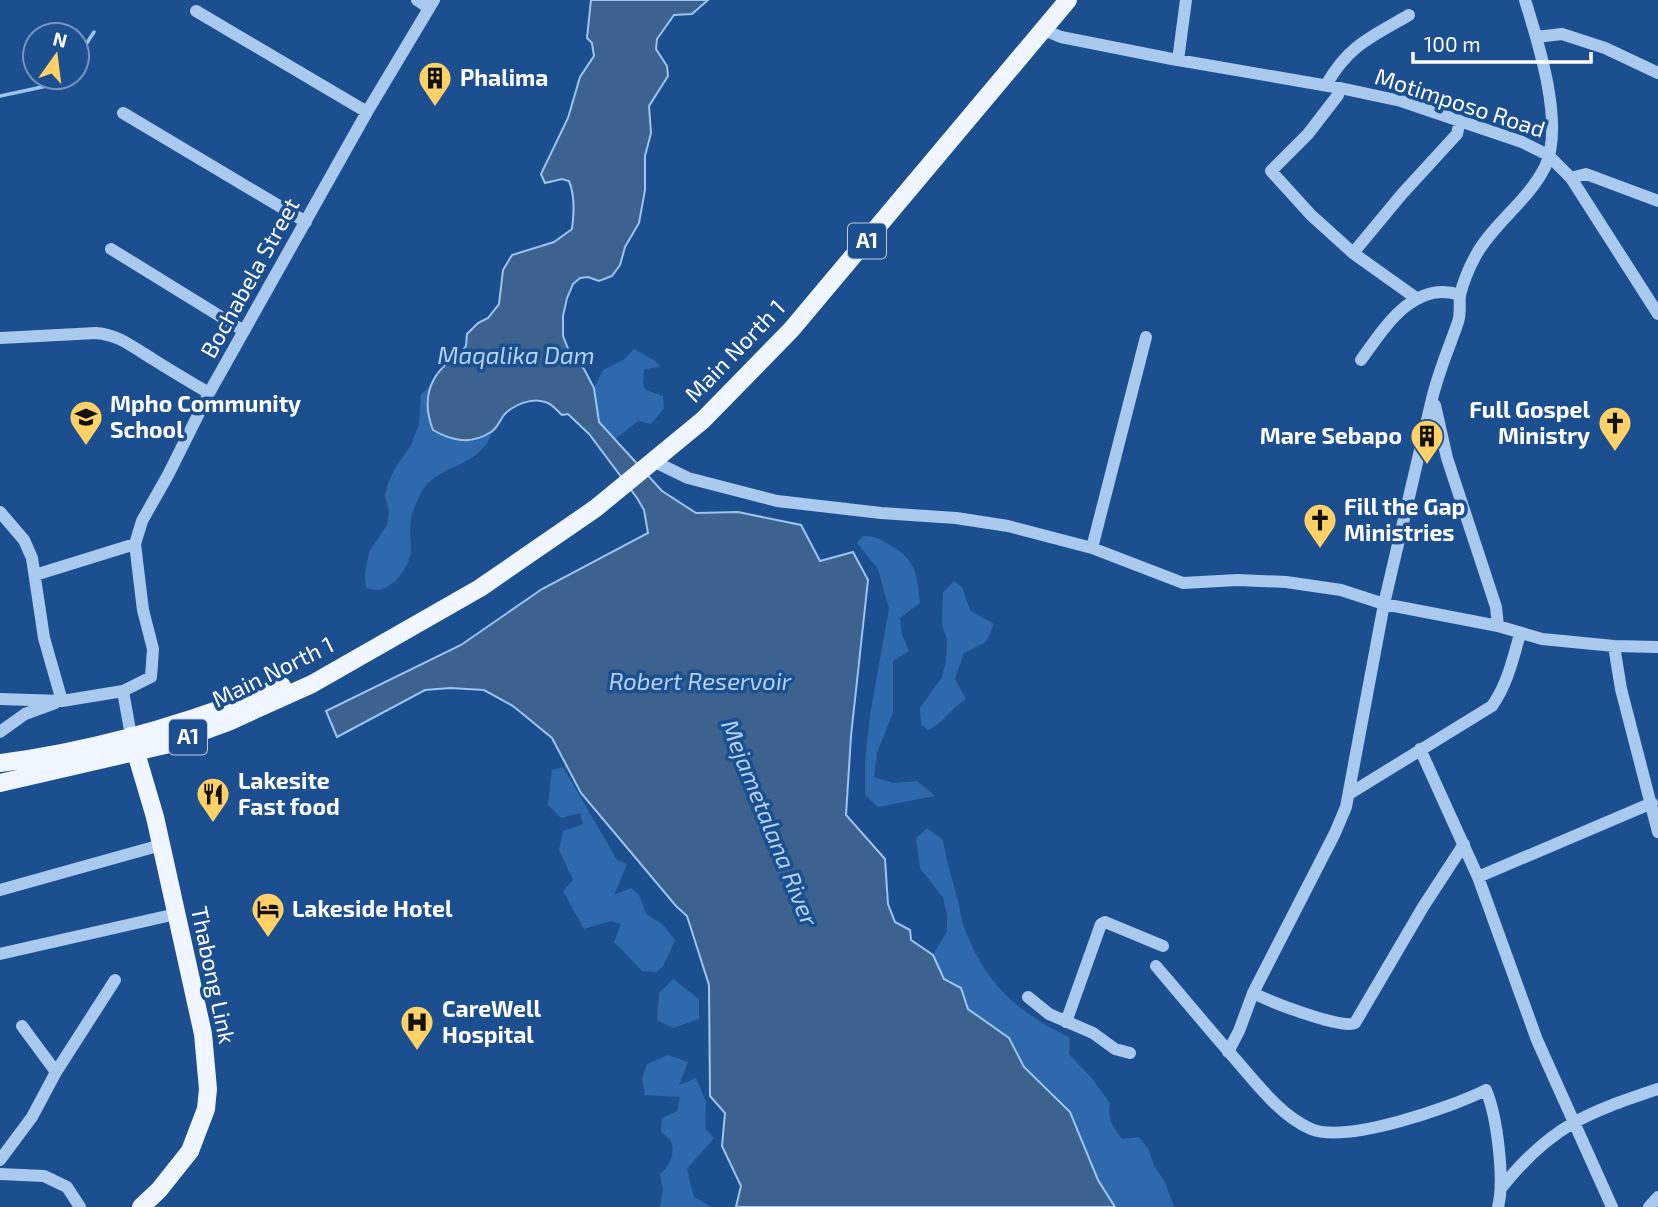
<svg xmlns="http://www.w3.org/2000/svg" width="1658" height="1207" font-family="'Exo 2',sans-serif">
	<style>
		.green { fill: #2e69ad }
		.water { fill: #3c6290; stroke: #9cc4f0; stroke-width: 2 }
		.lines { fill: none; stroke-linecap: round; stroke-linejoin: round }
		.stream { stroke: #9cc4f0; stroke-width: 3.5 }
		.minor { stroke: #a9c9ee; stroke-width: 12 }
		.major { stroke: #f0f6ff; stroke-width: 18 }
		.labels { text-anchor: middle; stroke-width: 7; stroke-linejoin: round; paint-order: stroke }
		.shield { fill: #1b4f8f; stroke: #bbcadd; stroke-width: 2 }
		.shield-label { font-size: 21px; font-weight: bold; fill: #fff }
		.poi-label { font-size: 23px; font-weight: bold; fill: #fff; stroke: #1b4f8f; text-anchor: start }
		.street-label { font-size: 23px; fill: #fff; stroke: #1b4f8f }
		.water-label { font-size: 24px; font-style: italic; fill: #b5d3f5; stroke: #1b4f8f }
	</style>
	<rect width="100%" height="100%" fill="#1b4f8f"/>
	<path class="green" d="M634,349L655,361L660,366L644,370L643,383L646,390L663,396L664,408L651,424L638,421L614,440L599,422L594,388L603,370L623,360Z
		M429,387L426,404L464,441L492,432C482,468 435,464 421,493C417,501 413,510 411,519C409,530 411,541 411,552C409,566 396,585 382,589C378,591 371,589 366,588L365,575L369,552L387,525L389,511L385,496L388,483L395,468L411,445L419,424L421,394Z
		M863,536C875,536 880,539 890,545C916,560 917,574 920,603L900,618L902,634L909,651L893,661V713L877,753L874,777L893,783L917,781L935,796L878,807L865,795V761L870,715L889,609L878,569L857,543Z
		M954,581L962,587L970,610L994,624L986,642L964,653L955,679L966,699C950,709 945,722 928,730L921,724L920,708L942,677L946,661L947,639L942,625L943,592Z
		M563,767L617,860L627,864L614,895L631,888L639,895L646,914L662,924L675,940L663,967L656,972L642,971L614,942L621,924L611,921L584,929L563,891L573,880L559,850L563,831L583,824L580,813L561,818L548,805L552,770Z
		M927,828L943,840C946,860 952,878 957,897C960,906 960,915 963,924C984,983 1015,1010 1070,1038L1069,1054L1090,1076L1110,1103C1107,1119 1113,1127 1122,1139L1139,1137L1149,1150L1154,1166L1165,1182L1174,1207H1115L1098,1180L1070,1112L1024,1067L1009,1038L968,1009L961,988L944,979L933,955L947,931V915L943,898L920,868L916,838Z
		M673,979L699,999V1019L673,1028L657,1020L659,993Z
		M668,1055L688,1062L679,1085L696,1078L706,1102L705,1128L714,1138L687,1169L694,1197L712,1207H660L663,1190L660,1174C668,1168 677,1152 670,1140C668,1137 664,1135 661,1132L662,1118L677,1111L680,1097L645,1095L642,1078L647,1064Z"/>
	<path class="water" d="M591,0H708L692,14L674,15L657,39L656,49L667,66L668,76L649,106L651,133L645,156V190L639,223L625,247L620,265L612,276L599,281L588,277L580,278L573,284L567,298L563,316V336L569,351L584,369L594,388L599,422L662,491L696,513L738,512L801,525L820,561L853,552L868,580L851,736L846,815L885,859L888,904L895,922L910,930L911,940L933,955L944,979L961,988L968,1009L1009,1038L1024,1067L1070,1112L1098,1180L1115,1207H736L741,1186L722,1146L725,1113L710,1096L709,985L687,916L676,906L581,793L552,738L513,706L484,690L450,688L425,690L337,737L326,711L461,645L542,589L648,533L644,510L637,498L589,434L568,414L562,415C556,410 553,404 545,402C532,397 513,405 504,415C500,420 497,429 491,432C471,445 452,441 433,430C423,404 426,380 450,361C456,356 461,353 466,346L467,334L478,323L488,318L499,304L503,270L512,255L554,242L572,229C574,214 575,195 569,181L562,179L545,183L541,174L568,118L580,77L594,56L592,43L587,38Z"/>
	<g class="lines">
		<path class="stream" d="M77,58L94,32
			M0,96L56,84L66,77"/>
		<path class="minor" d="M417,0L429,8
			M196,11L367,112
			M1044,30L1061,37L1172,59L1340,88L1401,101L1522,142L1548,155L1571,178L1658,314
			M1536,37L1562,34L1605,48L1658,73
			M1178,60L1186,0
			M1326,85C1349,45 1371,37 1409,15
			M1340,88L1338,95L1308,134L1271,171L1311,215L1353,253L1416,298
			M123,113L306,222
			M1571,178L1586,174L1658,201
			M111,249L244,331
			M1353,253L1402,194L1457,134L1460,121
			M0,338L96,333C119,335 131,346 151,358C170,370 190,382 209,393
			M1361,360C1384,328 1414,279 1460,295
			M653,461L688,478L777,501L881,513L956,518L1008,526L1092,548L1183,583L1237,580L1286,582L1341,590L1384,604L1498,626L1542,639L1614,646L1658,647
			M0,512L24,540L32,558L44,638L62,701
			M1092,548L1146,337
			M35,575L135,544
			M1498,626L1496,607L1447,458L1435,405L1431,403C1438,372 1448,351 1458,322C1461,313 1459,304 1460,295C1463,283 1470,266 1476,255C1494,223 1528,201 1545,167C1565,125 1538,42 1525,0
			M1614,646L1621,689L1658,832
			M0,699L62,701L123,691
			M0,732L25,714L55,703
			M131,736L123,691L151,677L153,649L143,610L135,544L142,521L168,475L209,393L367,112L434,0
			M1420,749L1478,877L1537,1040L1612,1207
			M1349,794L1492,706C1507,685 1513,659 1520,634
			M1478,877L1652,803
			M0,890L161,845
			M0,954L176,914
			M1156,966C1183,998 1209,1029 1236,1060C1257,1084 1281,1116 1311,1129C1347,1144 1452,1107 1486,1090C1497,1116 1505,1180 1498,1207
			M1253,993C1269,1001 1342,1030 1355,1023L1423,907L1464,844
			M1028,997L1049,1014L1093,1033L1115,1049L1130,1053
			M1066,1022L1101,924L1105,922L1163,946
			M22,1026L56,1072
			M1228,1052L1239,1031L1253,993L1335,833L1346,807L1384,604L1431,403
			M0,1160L32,1117L56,1072L115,980
			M0,1174L44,1176L67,1187L80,1207
			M1502,1187C1551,1126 1586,1113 1658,1089
			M1649,1207L1658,1197"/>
		<path class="major" d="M131,736L155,817L203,1034L208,1089L206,1109L190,1151L159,1190L141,1207
			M0,763C96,751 192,722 282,686
			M0,783L165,745L228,722L312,684L480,588L596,508L703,420L791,330L1068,0"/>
	</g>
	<defs>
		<symbol id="building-pin" viewBox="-11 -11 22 30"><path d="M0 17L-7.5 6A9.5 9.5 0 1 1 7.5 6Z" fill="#ffd166" stroke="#1b4f8f"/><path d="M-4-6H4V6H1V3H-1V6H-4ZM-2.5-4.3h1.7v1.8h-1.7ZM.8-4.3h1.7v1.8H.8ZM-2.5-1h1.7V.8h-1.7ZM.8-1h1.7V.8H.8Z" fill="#111"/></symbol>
		<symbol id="school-pin" viewBox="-11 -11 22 30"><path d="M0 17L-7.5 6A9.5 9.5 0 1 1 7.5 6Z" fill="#ffd166" stroke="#1b4f8f"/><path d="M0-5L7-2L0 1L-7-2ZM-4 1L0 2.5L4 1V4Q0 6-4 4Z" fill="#111"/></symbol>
		<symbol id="church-pin" viewBox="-11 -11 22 30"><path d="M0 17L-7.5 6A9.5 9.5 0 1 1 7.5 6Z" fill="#ffd166" stroke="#1b4f8f"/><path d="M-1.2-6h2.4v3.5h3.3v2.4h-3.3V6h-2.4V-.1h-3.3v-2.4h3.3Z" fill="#111"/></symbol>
		<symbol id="restaurant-pin" viewBox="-11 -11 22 30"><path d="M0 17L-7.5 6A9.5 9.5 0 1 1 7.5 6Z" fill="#ffd166" stroke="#1b4f8f"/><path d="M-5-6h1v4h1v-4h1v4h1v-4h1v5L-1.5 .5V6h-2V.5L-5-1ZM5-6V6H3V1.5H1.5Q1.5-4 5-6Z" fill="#111"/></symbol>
		<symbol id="hotel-pin" viewBox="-11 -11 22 30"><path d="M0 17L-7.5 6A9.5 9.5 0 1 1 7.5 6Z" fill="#ffd166" stroke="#1b4f8f"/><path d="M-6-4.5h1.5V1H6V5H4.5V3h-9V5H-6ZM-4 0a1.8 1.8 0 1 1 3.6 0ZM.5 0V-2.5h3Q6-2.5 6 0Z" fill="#111"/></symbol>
		<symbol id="hospital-pin" viewBox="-11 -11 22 30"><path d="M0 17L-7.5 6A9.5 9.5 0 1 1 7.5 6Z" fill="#ffd166" stroke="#1b4f8f"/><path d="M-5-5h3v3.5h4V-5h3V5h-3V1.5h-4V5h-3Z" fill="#111"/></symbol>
	</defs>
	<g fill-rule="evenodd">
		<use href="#building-pin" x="416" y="59" width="38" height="52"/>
		<use href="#school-pin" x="67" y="398" width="38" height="52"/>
		<use href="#church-pin" x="1596" y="404" width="38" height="52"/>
		<use href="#building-pin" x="1408" y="417" width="38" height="52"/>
		<use href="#church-pin" x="1301" y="501" width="38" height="52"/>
		<use href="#restaurant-pin" x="194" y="775" width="38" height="52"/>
		<use href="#hotel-pin" x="249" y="890" width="38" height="52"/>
		<use href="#hospital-pin" x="398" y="1003" width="38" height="52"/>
	</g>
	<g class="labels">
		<g class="shield">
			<rect x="848" y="223.5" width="38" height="35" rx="5"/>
			<rect x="169" y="719.5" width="38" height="35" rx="5"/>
		</g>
		<g class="shield-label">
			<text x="867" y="248">A1</text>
			<text x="188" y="744">A1</text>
		</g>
		<g class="poi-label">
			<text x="460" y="86">Phalima</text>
			<text x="110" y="412">Mpho Community<tspan x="110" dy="26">School</tspan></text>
			<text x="1590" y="418" text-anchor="end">Full Gospel<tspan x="1590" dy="26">Ministry</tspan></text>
			<text x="1402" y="444" text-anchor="end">Mare Sebapo</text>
			<text x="1344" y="515">Fill the Gap<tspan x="1344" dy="26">Ministries</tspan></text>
			<text x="238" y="789">Lakesite<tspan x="238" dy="26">Fast food</tspan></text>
			<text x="292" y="917">Lakeside Hotel</text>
			<text x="442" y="1017">CareWell<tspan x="442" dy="26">Hospital</tspan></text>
		</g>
		<g class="street-label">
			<text transform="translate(1460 103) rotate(18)" y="8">Motimposo Road</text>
			<text transform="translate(250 278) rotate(-61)" y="8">Bochabela Street</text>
			<text transform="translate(735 351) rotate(-46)" y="8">Main North 1</text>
			<text transform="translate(273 672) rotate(-26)" y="8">Main North 1</text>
			<text transform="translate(213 975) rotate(78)" y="8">Thabong Link</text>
		</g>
		<g class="water-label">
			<text x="516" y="364">Maqalika Dam</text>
			<text x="700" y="690">Robert Reservoir</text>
			<text transform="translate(769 823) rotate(68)" y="8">Mejametalana River</text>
		</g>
	</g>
	<g transform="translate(56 56) rotate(14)"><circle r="33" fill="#1b4f8f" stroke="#7695bc" stroke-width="2"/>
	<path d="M0-5L12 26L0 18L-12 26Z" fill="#ffd166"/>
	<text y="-10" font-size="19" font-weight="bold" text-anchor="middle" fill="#ffffff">N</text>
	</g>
	<path d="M1413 52v10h178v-10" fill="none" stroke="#ffffff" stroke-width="3.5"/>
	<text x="1424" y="52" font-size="21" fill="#ffffff" stroke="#1b4f8f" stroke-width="5" paint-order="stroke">100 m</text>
</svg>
